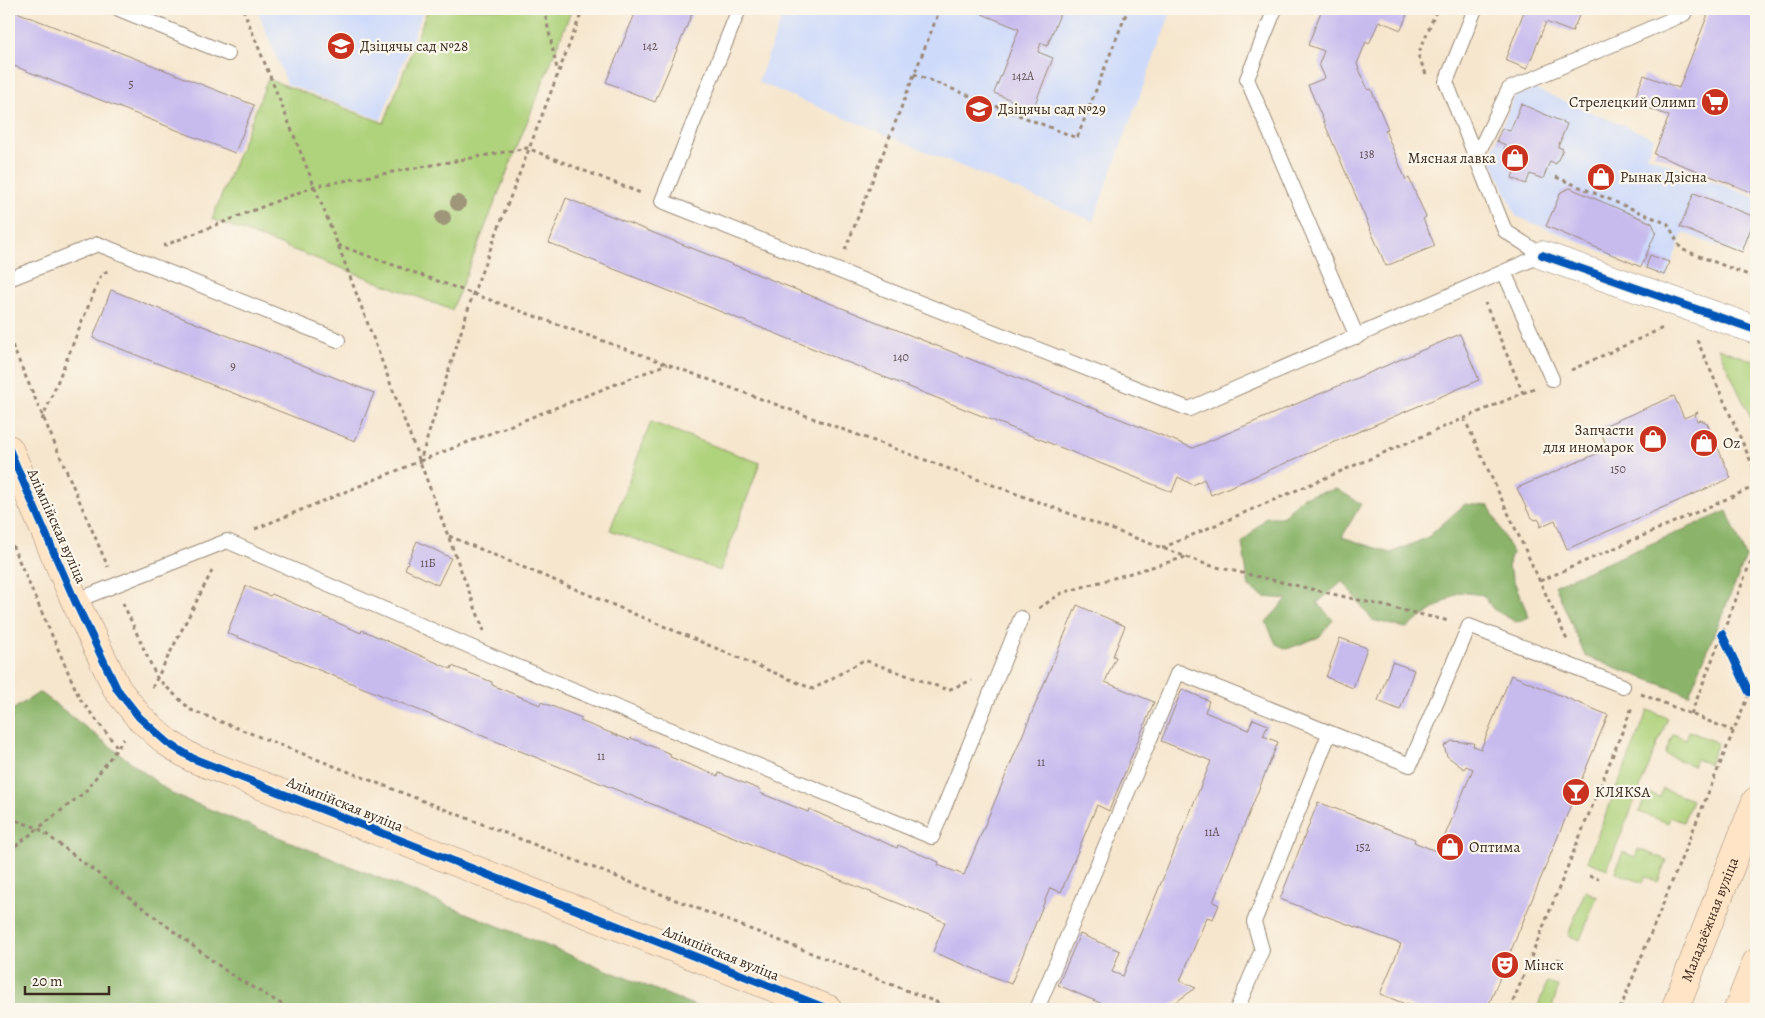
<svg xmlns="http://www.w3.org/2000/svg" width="1765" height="1018" font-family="Alegreya,serif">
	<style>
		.built { fill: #cedafa }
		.green { fill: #afd27b; stroke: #757e4c }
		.forest { fill: #8bb46b; stroke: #636f44 }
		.building { fill: #c7bbee }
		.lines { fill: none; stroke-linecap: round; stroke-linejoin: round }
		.lane-casing { stroke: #988876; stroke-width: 16 }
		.street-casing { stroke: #988876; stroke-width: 29 }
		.secondary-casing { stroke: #988876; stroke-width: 29 }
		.path { stroke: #988876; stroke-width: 3; stroke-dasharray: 4 4; stroke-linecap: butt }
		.lane { stroke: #fff; stroke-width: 14 }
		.street { stroke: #fff; stroke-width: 28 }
		.secondary { stroke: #ffe4c6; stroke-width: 28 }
		.cycleway-casing { stroke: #fbf7ec; stroke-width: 11 }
		.cycleway { stroke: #0057b8; stroke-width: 8 }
		.tree { fill: #9f967a }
		.labels { text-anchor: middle; stroke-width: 4.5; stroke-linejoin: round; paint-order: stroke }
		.number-label { font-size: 12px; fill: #5e4e52 }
		.poi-label { font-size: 15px; fill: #3b2a1e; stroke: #fbf7ec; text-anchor: start }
		.street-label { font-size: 15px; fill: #3b2a1e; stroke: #fbf7ec }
	</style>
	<rect width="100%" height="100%" fill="#fbf7ec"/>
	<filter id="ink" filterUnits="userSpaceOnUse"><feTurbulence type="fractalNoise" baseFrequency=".02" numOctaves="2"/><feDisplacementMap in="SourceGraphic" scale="10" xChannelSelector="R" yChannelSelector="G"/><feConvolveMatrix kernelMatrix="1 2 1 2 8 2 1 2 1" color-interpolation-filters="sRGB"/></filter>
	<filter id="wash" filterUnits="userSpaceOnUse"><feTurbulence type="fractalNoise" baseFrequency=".0096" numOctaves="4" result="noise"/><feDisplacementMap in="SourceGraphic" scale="20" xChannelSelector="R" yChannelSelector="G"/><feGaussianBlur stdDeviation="1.12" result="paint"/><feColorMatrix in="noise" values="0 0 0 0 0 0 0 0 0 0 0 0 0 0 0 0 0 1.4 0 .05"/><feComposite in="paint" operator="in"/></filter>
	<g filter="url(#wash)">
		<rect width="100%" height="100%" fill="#f6e6ce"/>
		<path class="built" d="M257,9H424L381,120L287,84Z
			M785,9H1172L1093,221L758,82Z
			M1535,89L1654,138L1647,156L1756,198V225L1744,256L1683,233L1666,278L1516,216L1490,156L1514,97Z"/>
		<path class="green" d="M428,9H572L452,310L212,219L268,79L384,123Z
			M1718,348L1756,362V427H1755Z
			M651,422L760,463L720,571L610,530Z
			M1648,710L1668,718L1607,869L1587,861Z
			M1689,731L1718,743L1709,764L1696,759L1693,766L1665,754L1673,734L1686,739Z
			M1663,789L1692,800L1683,822L1670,817L1668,823L1639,812L1647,792L1660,797Z
			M1638,849L1667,860L1658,882L1645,876L1643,883L1615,872L1623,852L1635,857Z
			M1585,891L1597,896L1580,940L1568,935Z
			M1547,982L1559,987L1551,1009H1537Z"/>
		<path class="forest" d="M1337,489L1361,504L1342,537L1391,553L1428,537L1465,504L1489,506L1512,553L1508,567L1529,617L1516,622L1493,609L1483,595L1459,592L1406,628L1372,620L1343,581L1317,603L1333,620L1319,637L1287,649L1276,644L1266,622L1287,599L1264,597L1249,587L1242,543L1266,517H1282L1302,497Z
			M1727,511L1746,557L1689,695L1585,656L1555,585Z
			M40,692L172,794L703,1009H9V712Z"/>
		<g id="blocks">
			<path class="building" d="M9,9L254,105L235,153L9,64Z
				M637,9H694L655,102L606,82Z
				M984,9H1062L1047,46L1041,43L1038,52L1053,58L1033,109L994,93L1019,29L982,14Z
				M1322,9H1409L1401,30L1379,21L1369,44L1366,42L1357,64L1368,90L1371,89L1388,129L1385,130L1406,180L1409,178L1426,217L1423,219L1435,246L1386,266L1308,85L1325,78L1319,64L1324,51L1308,45Z
				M1525,9H1582L1572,32L1546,22L1527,69L1505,60Z
				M1710,9H1756V194L1654,154L1669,116L1633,102L1644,75L1679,88Z
				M1521,104L1567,124L1558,147L1563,149L1556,164L1550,161L1543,179L1530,174L1526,184L1512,178L1514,171L1510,169L1504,149L1506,145L1496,141L1502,128L1510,131Z
				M1570,188L1652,223L1656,232L1641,267L1546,226L1561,192Z
				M1694,193L1755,217L1742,252L1680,227Z
				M566,198L1193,448L1460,334L1479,380L1211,495L1204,479L1193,485L1178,477L1172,492L549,243Z
				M1650,255L1669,262L1664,275L1646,268Z
				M111,290L374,393L355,441L93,338Z
				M1674,396L1684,418L1698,412L1695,415L1697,421L1701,420L1707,423L1731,478L1567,549L1555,520L1539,527L1541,524L1538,519L1535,520L1530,516L1517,488L1608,449L1599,428Z
				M417,541L451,558L438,585L405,569Z
				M246,586L270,596L272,594L361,633L362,630L451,669L452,666L492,682V685L540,705L541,702L582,718L580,721L629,740L631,738L671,754L670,757L718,776L719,773L761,790L760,793L808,812L809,809L897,848L898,845L939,862L938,865L964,875L1077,605L1125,626L1113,656L1116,657L1105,682L1154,702L1109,811L1097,805L1061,892L1050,888L1011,984L933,952L945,922L227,633Z
				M1340,638L1367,648L1353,688L1326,677Z
				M1392,662L1414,670L1400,710L1378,701Z
				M1511,675L1608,715L1487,1009H1418L1380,994L1401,944L1280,899L1318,802L1415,839L1414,842L1438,852L1473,769L1466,766L1464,769L1447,756L1444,746L1452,741L1474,743L1473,746L1481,749Z
				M1182,689L1209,701L1205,712L1248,730L1253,719L1268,725L1263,736L1278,742L1213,902L1219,905L1213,919L1207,917L1180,981L1196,988L1170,1006L1169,1009H1114L1058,985L1080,934L1120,951L1112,972L1123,976L1211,761L1161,741Z"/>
		</g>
	</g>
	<g filter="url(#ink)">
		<use href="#blocks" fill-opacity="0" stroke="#988876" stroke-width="1"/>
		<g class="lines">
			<defs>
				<path id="lane" d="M119,9L228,54
					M739,9L662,201L1189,409L1542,255
					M1275,9L1247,79L1357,337
					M1475,9L1446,82L1505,231L1542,255
					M1476,157L1509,89L1684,14L1686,9
					M1504,272L1552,379
					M9,279L98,244L338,340
					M75,601L227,541L494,657L932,837L1021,618
					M1037,1009L1178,672L1410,765L1469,626L1623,686
					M1237,1009L1262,950L1254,922L1329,734"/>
				<path id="street" d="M1542,255L1756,330"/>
				<g id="secondary">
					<path d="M9,449L75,601L117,689L139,717L168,743L192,758L828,1009"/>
					<path id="s1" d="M1675,1009L1756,801"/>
					<path d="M1738,1009L1756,963"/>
				</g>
			</defs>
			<use href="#lane" class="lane-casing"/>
			<use href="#street" class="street-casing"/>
			<use href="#secondary" class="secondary-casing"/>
			<path class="path" d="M243,9L338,245L484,631
				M544,9L557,69
				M914,74L1077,138L1128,9
				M1426,74L1418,55L1437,9
				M1556,177L1668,224L1681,249L1756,278
				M338,245L667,364L1208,565L1449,621
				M163,246L315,186L527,148L643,194
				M845,250L940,9
				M9,338L108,567
				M1697,340L1756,473
				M1571,370L1663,328
				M1523,393L1534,388
				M1464,418L1568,642
				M42,420L101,275L109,270
				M420,461L667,364
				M255,529L420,461L473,294L583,9
				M449,536L813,689L864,660L948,690L972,680
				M9,538L80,699L118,748
				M1162,548L1523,393L1485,303
				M9,552L10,543
				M1540,581L1756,486
				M123,603L157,678L191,710L954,1009
				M1039,608L1062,593L1186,557
				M152,688L212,571
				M1641,694L1733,731
				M1691,714L1756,548
				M9,818L38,828L230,974L290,1009
				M9,851L85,792L124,739
				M1589,876L1599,879
				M1557,959L1566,962
				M1510,1009L1633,705
				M1620,1009L1756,676"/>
			<use href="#lane" class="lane"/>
			<use href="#street" class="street"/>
			<use href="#secondary" class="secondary"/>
			<defs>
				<path id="cycleway" d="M1542,255L1756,330
					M9,449L75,601L117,689L139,717L168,743L192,758L828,1009
					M1722,634L1749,692"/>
			</defs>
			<use href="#cycleway" class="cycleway-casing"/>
			<use href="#cycleway" class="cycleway"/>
		</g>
		<g class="tree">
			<circle cx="458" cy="203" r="8"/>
			<circle cx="443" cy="218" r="8"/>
		</g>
	</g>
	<defs>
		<symbol id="school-disc" viewBox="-11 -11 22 22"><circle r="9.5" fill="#c8321e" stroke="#fbf7ec"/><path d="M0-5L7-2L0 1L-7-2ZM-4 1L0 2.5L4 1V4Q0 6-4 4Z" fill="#fff"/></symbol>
		<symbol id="supermarket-disc" viewBox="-11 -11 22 22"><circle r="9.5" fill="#c8321e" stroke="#fbf7ec"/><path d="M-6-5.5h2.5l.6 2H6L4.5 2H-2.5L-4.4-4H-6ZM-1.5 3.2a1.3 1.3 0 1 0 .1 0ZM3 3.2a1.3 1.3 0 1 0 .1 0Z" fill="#fff"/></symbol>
		<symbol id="shop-disc" viewBox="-11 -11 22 22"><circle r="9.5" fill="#c8321e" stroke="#fbf7ec"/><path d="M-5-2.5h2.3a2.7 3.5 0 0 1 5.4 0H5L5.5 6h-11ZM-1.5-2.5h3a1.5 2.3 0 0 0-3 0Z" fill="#fff"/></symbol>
		<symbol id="bar-disc" viewBox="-11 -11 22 22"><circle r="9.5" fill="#c8321e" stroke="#fbf7ec"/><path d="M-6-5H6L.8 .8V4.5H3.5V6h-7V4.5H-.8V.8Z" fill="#fff"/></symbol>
		<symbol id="theatre-disc" viewBox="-11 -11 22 22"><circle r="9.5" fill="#c8321e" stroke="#fbf7ec"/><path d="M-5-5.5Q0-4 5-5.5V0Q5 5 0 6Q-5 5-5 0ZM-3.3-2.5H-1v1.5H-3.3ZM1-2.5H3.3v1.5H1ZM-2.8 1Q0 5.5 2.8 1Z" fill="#fff"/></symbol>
	</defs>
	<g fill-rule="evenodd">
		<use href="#school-disc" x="325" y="30" width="32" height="32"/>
		<use href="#supermarket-disc" x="1699" y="86" width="32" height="32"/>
		<use href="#school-disc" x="963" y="93" width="32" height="32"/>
		<use href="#shop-disc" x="1499" y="142" width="32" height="32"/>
		<use href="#shop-disc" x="1585" y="161" width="32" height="32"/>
		<use href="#shop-disc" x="1637" y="423" width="32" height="32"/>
		<use href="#shop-disc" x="1688" y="427" width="32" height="32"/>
		<use href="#bar-disc" x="1560" y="776" width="32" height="32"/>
		<use href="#shop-disc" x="1434" y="831" width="32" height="32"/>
		<use href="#theatre-disc" x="1489" y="949" width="32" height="32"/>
	</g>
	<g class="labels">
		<g class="number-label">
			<text x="650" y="50">142</text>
			<text x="1023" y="80">142А</text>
			<text x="131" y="88">5</text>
			<text x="1367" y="158">138</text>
			<text x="901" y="361">140</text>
			<text x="233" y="370">9</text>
			<text x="1618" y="473">150</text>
			<text x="428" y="567">11Б</text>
			<text x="601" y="760">11</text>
			<text x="1041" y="766">11</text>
			<text x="1212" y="836">11А</text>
			<text x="1363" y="851">152</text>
		</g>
		<g class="poi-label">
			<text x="360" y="51">Дзіцячы сад №28</text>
			<text x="1696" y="107" text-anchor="end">Стрелецкий Олимп</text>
			<text x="998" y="114">Дзіцячы сад №29</text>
			<text x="1496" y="163" text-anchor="end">Мясная лавка</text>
			<text x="1620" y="182">Рынак Дзісна</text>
			<text x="1634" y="435" text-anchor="end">Запчасти<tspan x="1634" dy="17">для иномарок</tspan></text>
			<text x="1723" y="448">Oz</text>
			<text x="1595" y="797">КЛЯКSА</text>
			<text x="1469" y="852">Оптима</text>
			<text x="1524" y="970">Мінск</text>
		</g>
		<g class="street-label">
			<text transform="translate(57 526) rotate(66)" y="5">Алімпійская вуліца</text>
			<text transform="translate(345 804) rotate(22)" y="5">Алімпійская вуліца</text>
			<text dy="5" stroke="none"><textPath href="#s1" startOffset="96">Маладзёжная вуліца</textPath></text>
			<text transform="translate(721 953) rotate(22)" y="5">Алімпійская вуліца</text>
		</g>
	</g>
	<rect width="1765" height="1018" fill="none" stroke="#fbf7ec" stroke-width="30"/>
	<path d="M25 986v8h84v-8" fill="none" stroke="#3b2a1e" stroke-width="2.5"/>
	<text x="32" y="986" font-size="15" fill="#3b2a1e" stroke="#fbf7ec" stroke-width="4" paint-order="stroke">20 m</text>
</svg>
